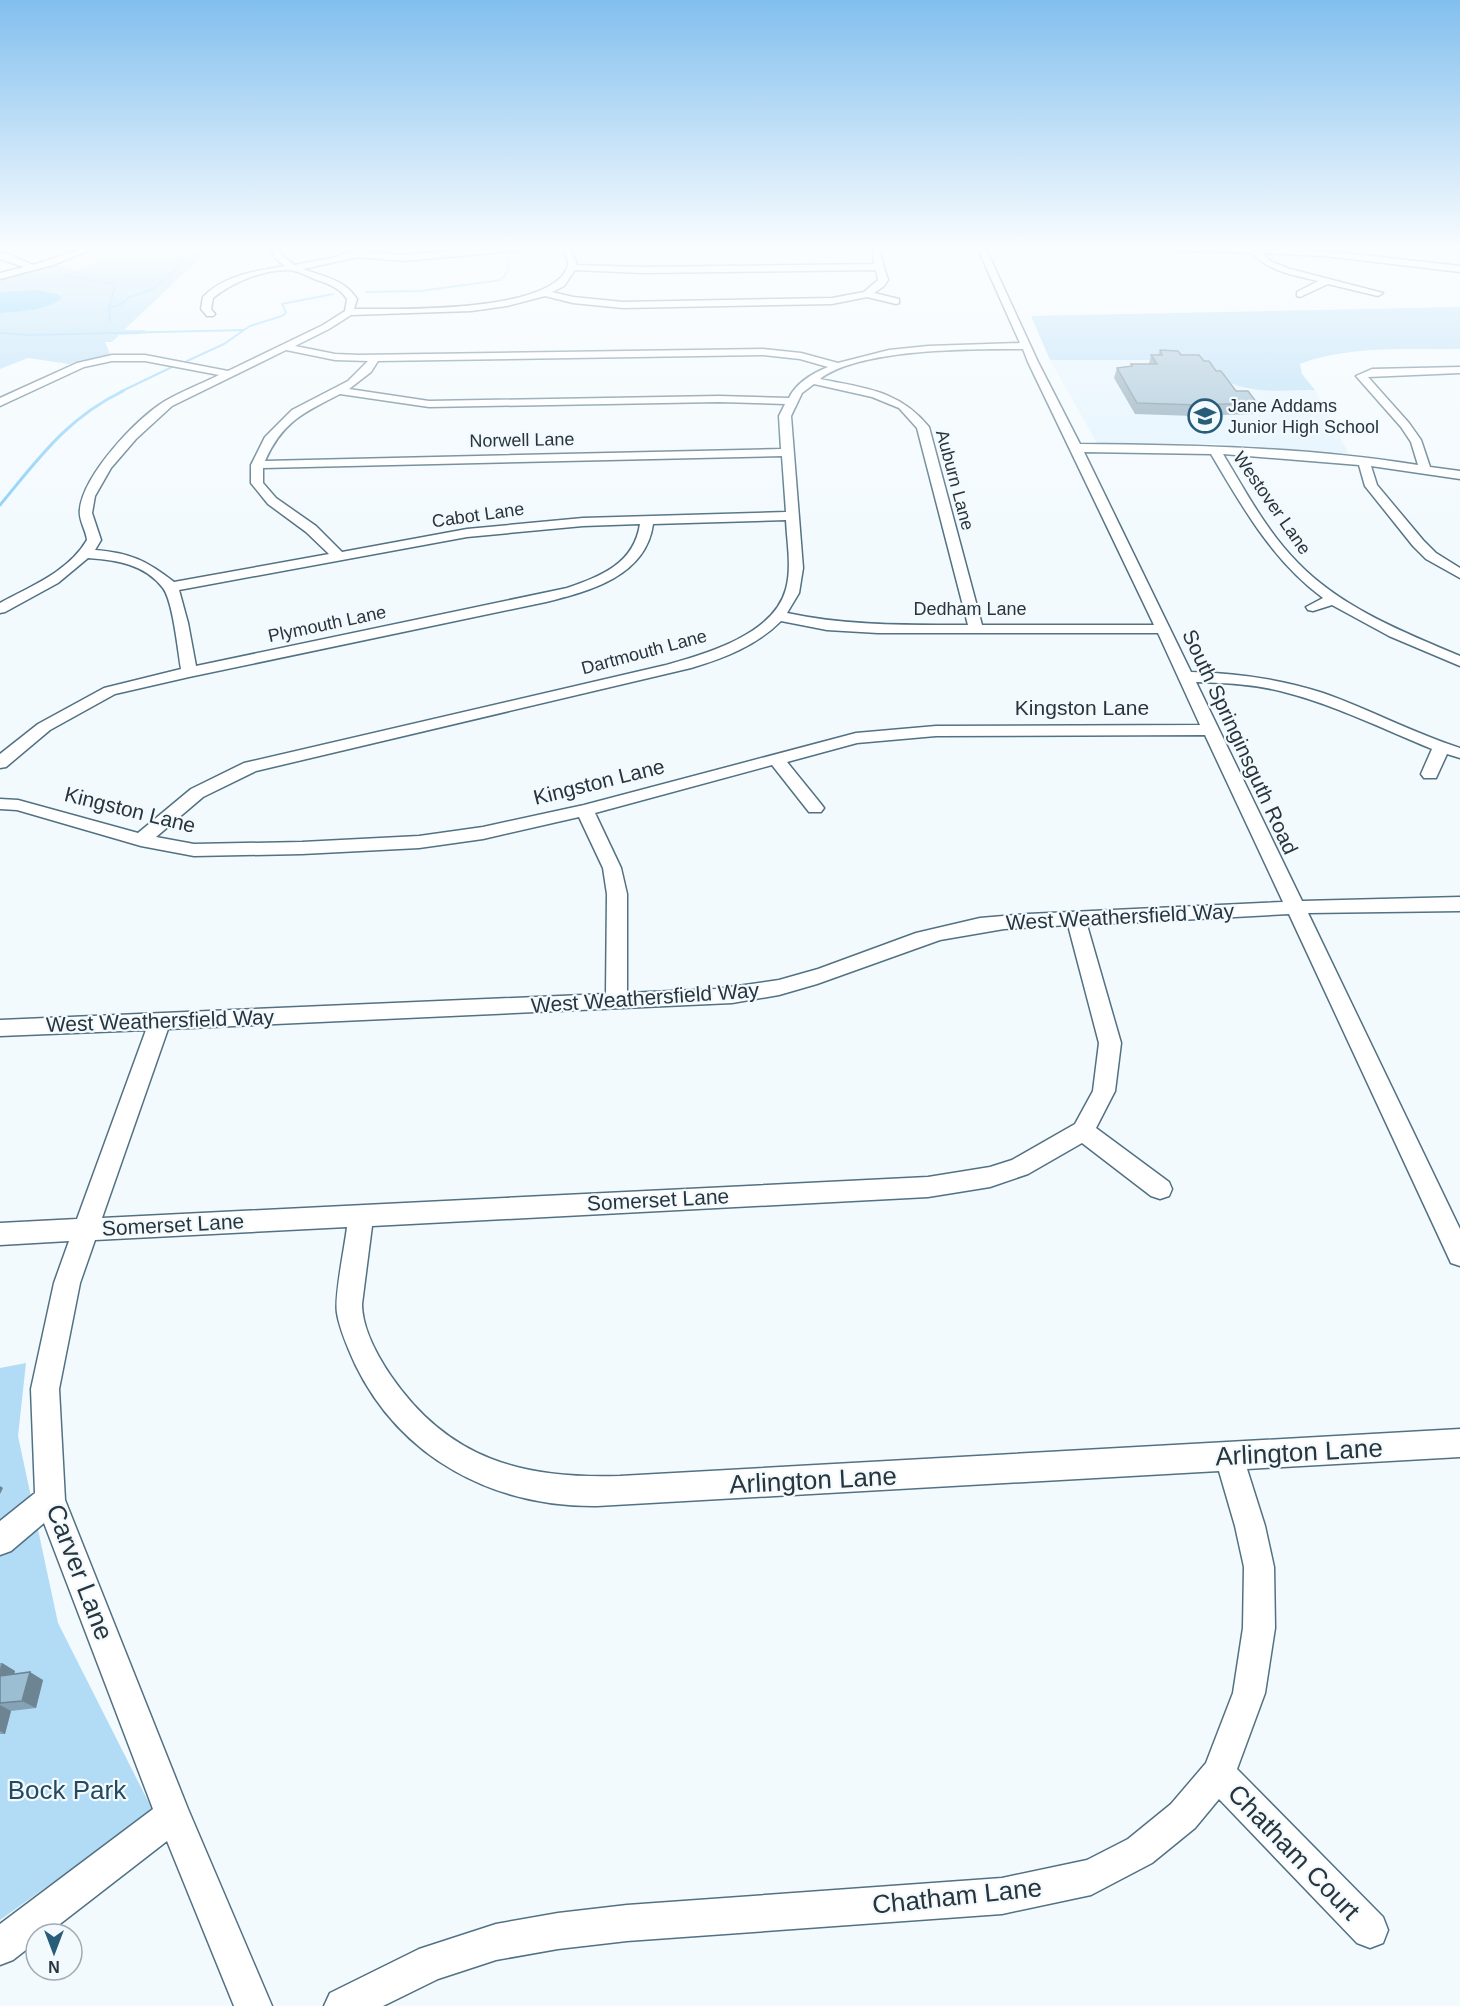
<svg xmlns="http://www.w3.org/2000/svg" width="1460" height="2006" font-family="Helvetica,sans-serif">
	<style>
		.built { fill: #e2f3fd }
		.green { fill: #b2dcf5 }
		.forest { fill: #6dc9fa }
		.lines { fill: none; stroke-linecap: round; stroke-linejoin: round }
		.stream-far1 { stroke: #8ad0f8; stroke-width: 2 }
		.stream { stroke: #8ad0f8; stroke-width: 3 }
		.minor-casing { stroke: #527183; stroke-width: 3 }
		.minor { fill: #fff; fill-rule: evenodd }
		.wall { fill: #86a3b5 }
		.shaded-wall { fill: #6d8593 }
		.building { fill: #9cbed2; stroke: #6d8593; stroke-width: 1.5 }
		.labels { text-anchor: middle; stroke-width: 4.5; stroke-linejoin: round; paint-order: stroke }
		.far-poi-label { font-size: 18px; fill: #28353d; stroke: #f3fafe; text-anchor: start }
		.far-street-label { font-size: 18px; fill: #28353d; stroke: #f3fafe }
		.street-label { font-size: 21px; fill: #28353d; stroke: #f3fafe }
		.near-street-label { font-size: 26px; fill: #28353d; stroke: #f3fafe }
		.near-park-label { font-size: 26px; fill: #234a5f; stroke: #f3fafe }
	</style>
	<rect width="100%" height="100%" fill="#f3fafe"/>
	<path class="built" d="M1050,360H1210L1216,375L1248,390H1315L1349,454L1225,444L1097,443Z"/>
	<path class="green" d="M198,253L204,254L124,330H146L142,334L119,335L112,342H105L110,354L69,364L28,358L0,369V279L57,265L78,269L114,255L165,259Z
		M1460,307V349C1407,350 1351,345 1300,364L1302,374L1315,390C1276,390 1239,397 1208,368L1210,360H1050L1031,316Z
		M26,1363L18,1436L58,1623L153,1811L0,1920V1368Z"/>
	<path class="forest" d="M36,290L57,294L62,298C47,311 20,311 0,313V292Z"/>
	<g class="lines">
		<path class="stream-far1" d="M1408,247L1460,252
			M65,275L112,284L115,287L109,307L110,321
			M366,292L420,291L501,280L509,269L506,251L503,247
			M109,307L120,305L128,298L155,288L185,260
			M0,333L29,335L244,330
			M187,361L224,344L250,326L282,316L286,313L282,304L333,294
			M120,392L172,367"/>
		<path class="stream" d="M0,505C39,458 67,418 123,391"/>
		<defs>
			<path id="minor" d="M86,247H97L53,265L0,279V273L24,267L0,259V253L11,255L33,265Z
				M269,247H277L283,256L294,265L332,258L365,247H375L367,252L403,255L499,247H529L525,250L403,261L358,257L303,269C324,277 344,279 357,299L354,309H369C410,309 550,311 567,268C570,261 565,253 562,247H570L577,265L642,267L874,264L873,252L878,247H887L880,254L888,280L884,286L874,293L899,299V303L896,304L867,297L832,304L623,308L573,303L545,296L507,306L471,311L351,315L329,329L295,346L335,354L359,355L763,349L801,353L838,363L889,350L928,346L1020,343L977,247H985L1038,362L1080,444C1193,445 1305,447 1418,465L1411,442L1401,427L1356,376L1372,369L1460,367V373L1368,377L1409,423L1421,440L1430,467L1460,471V479L1371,466L1377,485L1423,540L1436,553L1460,568V578L1426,559L1413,546L1365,486L1359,465L1223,454C1246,492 1267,532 1298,563C1342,608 1403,632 1460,656V666L1389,636L1332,605L1313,611L1308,610L1306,607L1323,598C1272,560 1243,508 1211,454L1084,452L1191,672C1236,673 1280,679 1323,693C1369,709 1413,733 1460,748V758L1447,754L1436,778H1424L1421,774L1432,749C1383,729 1335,705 1284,692C1255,684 1225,683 1196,682L1302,901L1460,897V911L1308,913L1460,1229V1266L1451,1263L1289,914L1087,925L1121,1043L1115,1091L1096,1128L1169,1182L1172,1189L1169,1196L1160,1199L1151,1196L1082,1143L1028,1174L990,1187L928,1197L372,1226L362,1304C362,1328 378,1357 391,1376C449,1460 523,1479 620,1476L1460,1429V1457L1247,1469L1265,1526L1274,1567L1275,1628L1265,1693L1237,1769L1383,1917L1388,1930L1383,1943L1370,1948L1357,1943L1219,1799L1195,1828L1152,1863L1091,1895L1002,1914L627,1941L558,1949L496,1960L438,1979L383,2006H324L330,1993L419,1949L496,1924L558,1913L627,1905L1002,1878L1087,1860L1128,1839L1171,1804L1206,1763L1233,1693L1243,1628L1244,1567L1235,1526L1219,1471L597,1506C494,1507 401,1459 355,1364C348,1348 340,1331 337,1313C334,1296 345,1246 347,1227L95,1240L80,1283L59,1389L65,1500L188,1809L272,2006H234L167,1841L47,1934H36V1942L13,1960L0,1965V1924L153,1809L44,1523L11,1551L0,1555V1521L35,1493L31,1389L54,1283L69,1241L0,1245V1223L77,1219L146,1030L0,1036V1020L606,994L607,894L603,868L579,817L483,839L419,848L302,854L194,856L141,846L17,810L0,809V799L18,800L138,833L191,789L244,763L666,665C705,654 774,635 786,589C792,567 787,543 786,520L653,524C646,576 590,591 546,602L189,677L115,694L50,730L6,767L0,768V754L38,724L104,688L181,669C178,652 173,601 163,588C145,564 116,560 88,558L58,583L5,612L0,613V603C31,586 68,572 87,540C86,530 78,519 80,509C84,474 136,419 165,401C182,391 201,384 219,375L145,361H112L84,367L0,406V398L77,363L112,355H145L228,371L323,325L345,311L347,299C340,288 329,284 317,280C309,277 298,271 290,270C264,269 233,282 213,298L211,309L215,314L213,316H207L201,309L203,297C224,275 256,271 285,266L276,259ZM575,270L642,273L876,270L878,280L864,292L832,298L623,302L573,297L552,292L564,286ZM1023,349L1028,362L1154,625H982L929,427C899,390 864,388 820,379C860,348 973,349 1023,349ZM286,350L335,360L368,361L348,381L292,410L265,437L251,465V483L268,504L306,532L329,554L174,582C146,560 130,553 95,550L101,540L92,513L95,496L111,468L136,439L172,406ZM763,355L800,359L828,367C813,373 796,383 789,398L719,396L429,401L349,389L371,372L378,361ZM814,384L872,397L899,408L917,428L968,625C907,625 847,626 787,613L799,593L803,568L791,416L802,393ZM340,394L429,407L719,402L785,404L779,416L781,449L265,461C282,422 303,413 340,394ZM782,456L786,512L583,518L467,529L342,552L316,526L276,498L263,483V468ZM640,524C634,564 601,576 567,588L196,666L188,623L179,590L467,537L583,526ZM781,621L827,630L878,633H1158L1200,725L936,726L856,733L584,805L483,827L419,836L302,842L194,844L156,837L203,797L256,771L691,668C724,658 756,646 781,621ZM1205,735L1283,902L1028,914L980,918L916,933L818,969L779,980L716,989L627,993V894L621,868L595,813L772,765L809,812H821L824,808L821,804L787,762L857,743L936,736ZM1068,925L1099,1043L1093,1091L1075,1124L1012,1160L990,1167L928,1177L102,1218L168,1029L732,1003L779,995L817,984L940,940L1004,929Z
				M1163,247C1262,241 1361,255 1460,266V272L1325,256L1262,253L1270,261L1290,269L1383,293L1378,296L1328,284L1300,297L1297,296V292L1318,281C1293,275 1270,272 1252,253L1167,250Z"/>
		</defs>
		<use href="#minor" class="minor-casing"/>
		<use href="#minor" class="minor"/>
	</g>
	<path class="wall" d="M1160,350L1204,361L1216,371L1236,391L1257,403L1253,414L1194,416L1135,414L1114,378L1117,368L1131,366V364H1149L1151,355H1158Z
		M0,1663H2L15,1671L14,1674L43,1680L36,1708L11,1711L5,1734H0Z"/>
	<path class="shaded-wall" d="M0,1486L3,1488L0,1494Z
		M2,1663L15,1671L12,1684L0,1677V1669Z
		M30,1672L43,1680L36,1708L22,1701Z
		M0,1705L11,1711L5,1734L0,1731Z"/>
	<path class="building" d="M1160,350L1178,351L1181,355H1199L1204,361H1209L1216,371H1221L1236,391H1248L1257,403L1197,405L1137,403L1117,368L1132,366L1131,364H1157L1151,355H1162Z
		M30,1672L22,1701L0,1703V1676Z"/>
	<linearGradient id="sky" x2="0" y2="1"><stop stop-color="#82bfee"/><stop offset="0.47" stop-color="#fafdff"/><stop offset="1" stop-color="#fafdff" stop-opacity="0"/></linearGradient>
	<rect width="1460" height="528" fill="url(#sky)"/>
	<defs>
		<symbol id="school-ring" viewBox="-11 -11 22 22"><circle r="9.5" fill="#f3fafe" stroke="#275d78" stroke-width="1.5"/><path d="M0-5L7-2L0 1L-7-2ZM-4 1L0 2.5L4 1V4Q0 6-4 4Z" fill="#275d78"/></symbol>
	</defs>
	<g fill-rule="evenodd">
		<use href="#school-ring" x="1186" y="397" width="38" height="38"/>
	</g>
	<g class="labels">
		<g class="far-poi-label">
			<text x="1228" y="412">Jane Addams<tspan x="1228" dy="21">Junior High School</tspan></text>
		</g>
		<g class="far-street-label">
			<text transform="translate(522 440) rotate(-1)" y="6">Norwell Lane</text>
			<text transform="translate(955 480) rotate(75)" y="6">Auburn Lane</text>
			<text transform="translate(1272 503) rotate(55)" y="6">Westover Lane</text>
			<text transform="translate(478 515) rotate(-8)" y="6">Cabot Lane</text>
			<text x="970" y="615">Dedham Lane</text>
			<text transform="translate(327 624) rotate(-12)" y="6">Plymouth Lane</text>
			<text transform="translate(644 652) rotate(-15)" y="6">Dartmouth Lane</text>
		</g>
		<g class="street-label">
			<text x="1082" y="715">Kingston Lane</text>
			<text transform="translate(1240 742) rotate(65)" y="7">South Springinsguth Road</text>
			<text transform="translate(599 782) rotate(-14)" y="7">Kingston Lane</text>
			<text transform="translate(130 810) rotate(14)" y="7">Kingston Lane</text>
			<text transform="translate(1120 917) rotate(-3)" y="7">West Weathersfield Way</text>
			<text transform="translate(645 998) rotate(-4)" y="7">West Weathersfield Way</text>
			<text transform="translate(160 1021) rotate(-2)" y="7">West Weathersfield Way</text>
			<text transform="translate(658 1200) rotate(-3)" y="7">Somerset Lane</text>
			<text transform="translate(173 1225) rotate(-3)" y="7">Somerset Lane</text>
		</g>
		<g class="near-street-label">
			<text transform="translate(1299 1452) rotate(-3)" y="9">Arlington Lane</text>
			<text transform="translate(813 1480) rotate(-3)" y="9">Arlington Lane</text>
			<text transform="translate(80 1572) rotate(69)" y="9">Carver Lane</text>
			<text transform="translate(1294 1852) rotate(46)" y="9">Chatham Court</text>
			<text transform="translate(957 1896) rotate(-6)" y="9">Chatham Lane</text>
		</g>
		<g class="near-park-label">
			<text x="67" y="1799">Bock Park</text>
		</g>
	</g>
	<g transform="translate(54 1952) rotate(180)"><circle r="28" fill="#f3fafe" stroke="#a2abb1" stroke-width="1.5"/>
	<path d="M0-4.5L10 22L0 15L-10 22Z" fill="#275d78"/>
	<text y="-9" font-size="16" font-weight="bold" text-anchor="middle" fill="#28353d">N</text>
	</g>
</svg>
